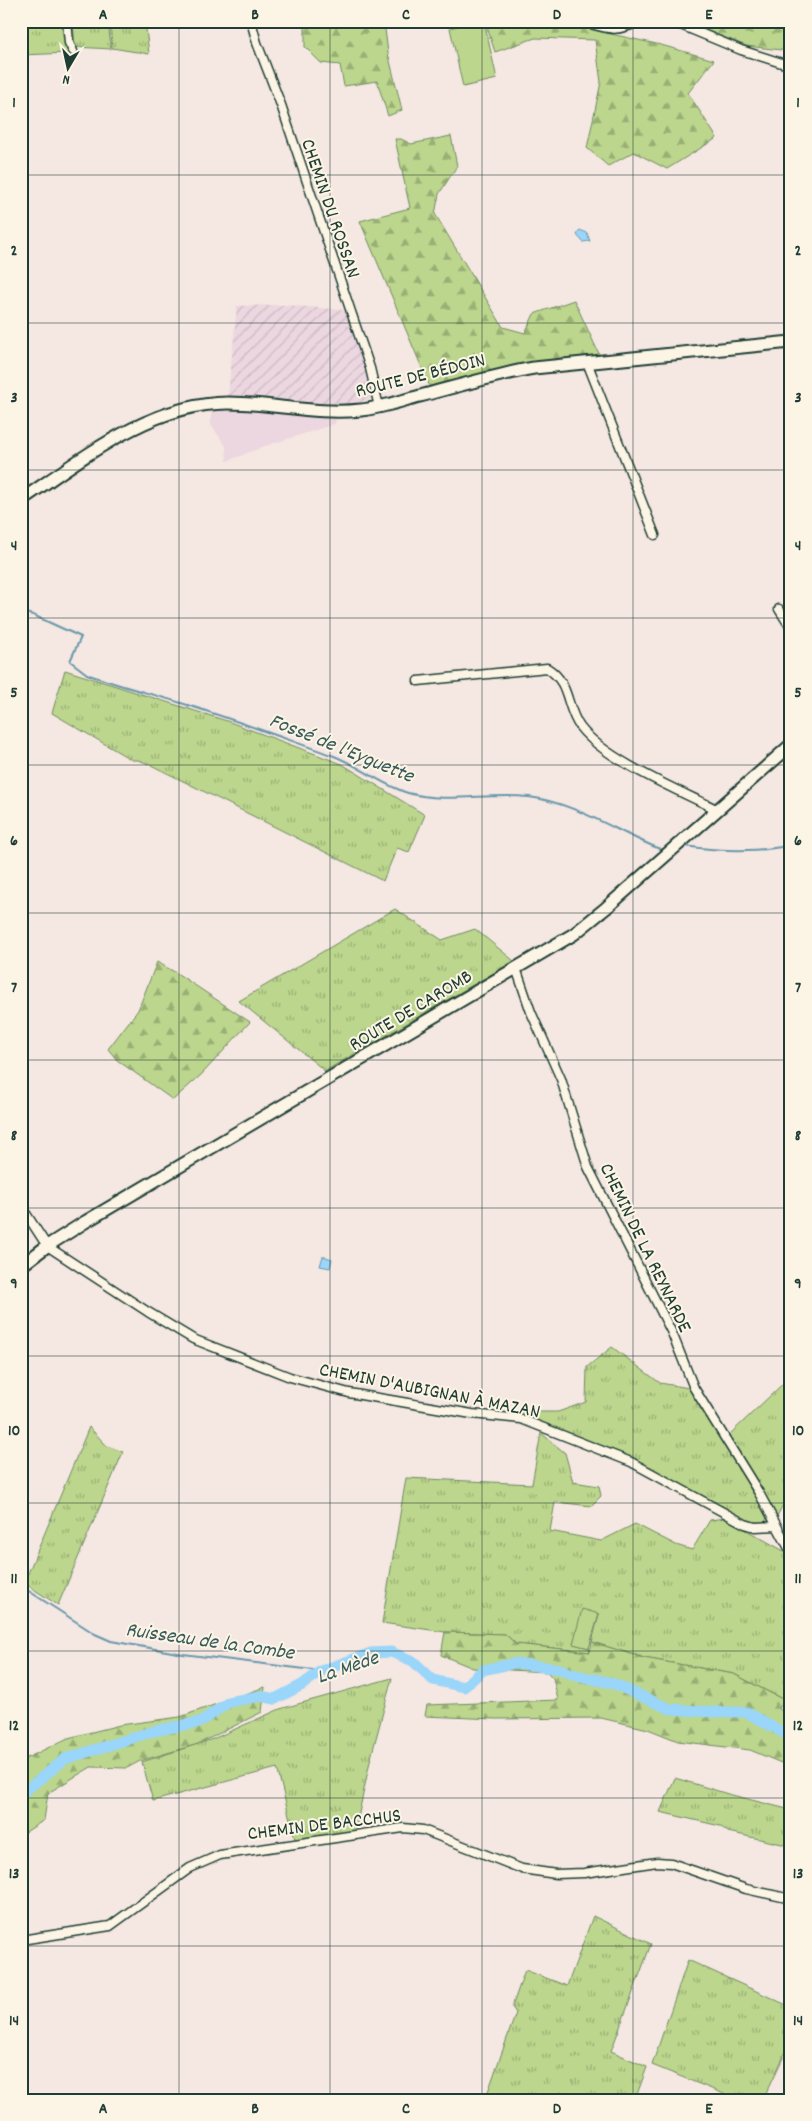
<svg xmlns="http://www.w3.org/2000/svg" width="812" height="2121" font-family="Dekko,sans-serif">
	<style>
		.built { fill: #ecd6df }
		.industrial { fill: url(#industrial-furrows) }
		.grass { fill: url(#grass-tufts); stroke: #6e8a60 }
		.forest { fill: url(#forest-firs); stroke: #6e8a60 }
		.park { fill: #bcd68d; stroke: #6e8a60 }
		.water { fill: #9ad5fa; stroke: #6998ab }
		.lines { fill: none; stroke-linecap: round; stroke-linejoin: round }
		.stream { stroke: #6998ab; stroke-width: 2 }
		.river { stroke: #9ad5fa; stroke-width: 11 }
		.minor-casing { stroke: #1f3d34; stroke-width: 11 }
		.secondary-casing { stroke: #1f3d34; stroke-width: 15 }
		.minor { stroke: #fcf5e5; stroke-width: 8 }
		.secondary { stroke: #fcf5e5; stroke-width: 11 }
		.grid { fill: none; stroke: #1f3d34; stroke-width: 1; stroke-opacity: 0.55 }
		.labels { text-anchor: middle; stroke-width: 4; stroke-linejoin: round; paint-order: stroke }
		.street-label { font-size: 20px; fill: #1f3d34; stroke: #fcf5e5 }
		.water-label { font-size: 21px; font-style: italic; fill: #385b5c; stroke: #fcf5e5 }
		.neatline { fill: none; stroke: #1f3d34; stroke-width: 2 }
		.grid-label { font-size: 16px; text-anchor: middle; font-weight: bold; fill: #1f3d34 }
	</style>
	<defs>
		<pattern id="industrial-furrows" width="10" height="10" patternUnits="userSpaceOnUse" patternTransform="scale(1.25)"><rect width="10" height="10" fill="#ecd6df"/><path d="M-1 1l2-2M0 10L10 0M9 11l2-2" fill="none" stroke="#cab9c0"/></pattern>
		<pattern id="grass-tufts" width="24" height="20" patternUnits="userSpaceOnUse" patternTransform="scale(1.25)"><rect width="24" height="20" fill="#bcd68d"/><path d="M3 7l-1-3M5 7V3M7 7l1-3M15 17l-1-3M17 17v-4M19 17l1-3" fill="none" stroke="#98af74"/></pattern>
		<pattern id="forest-firs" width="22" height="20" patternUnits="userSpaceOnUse" patternTransform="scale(1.25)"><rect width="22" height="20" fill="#bcd68d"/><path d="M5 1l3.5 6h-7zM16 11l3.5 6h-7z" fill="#98af74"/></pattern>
	</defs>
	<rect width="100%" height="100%" fill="#f5e7e2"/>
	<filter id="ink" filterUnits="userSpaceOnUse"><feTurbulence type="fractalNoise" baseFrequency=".02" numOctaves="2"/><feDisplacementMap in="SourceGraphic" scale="10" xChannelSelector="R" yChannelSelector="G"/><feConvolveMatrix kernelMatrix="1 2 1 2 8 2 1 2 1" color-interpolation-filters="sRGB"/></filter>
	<g filter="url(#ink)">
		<path class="built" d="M211,409H249L336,418L335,424L265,446L227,461L226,446L211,425Z"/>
		<path class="industrial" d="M283,305L347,310L371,387V399L352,404L302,403L228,396L237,306Z"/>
		<path class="grass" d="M21,21H64L69,53L21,55Z
			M73,21H108L111,49L75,47Z
			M110,21H145L149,54L112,48Z
			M65,670L227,721L342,764L425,815L409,852L397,848L383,881L149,764L138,760H132L52,713Z
			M395,909L442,940L475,929L514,961L325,1071L239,1001Z
			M612,1347L660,1383L689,1388L769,1514L765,1522L759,1524L747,1522L714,1505L645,1465L521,1415V1412H558L586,1402L587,1367Z
			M791,1376V1490L777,1516L728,1436Z
			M89,1427L107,1446L123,1452L58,1605L24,1583Z
			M541,1433L565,1453L573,1482L599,1486L601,1496L591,1506L555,1502L550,1531L601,1541L635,1524L676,1545L692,1550L710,1520L725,1518L791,1555V1686L784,1700L734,1674L644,1658L592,1642L599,1614L574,1644L589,1648L590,1652L516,1644L505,1634L445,1632L382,1623L406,1478L532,1484Z
			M392,1678L370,1761L355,1832L295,1839L277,1768L153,1801L142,1762L213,1739L280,1709Z
			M675,1778L728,1794L791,1810V1846L728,1832L720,1826L660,1812Z
			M593,1916L651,1944L611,2051L647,2067L635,2100H485L516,2013L512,2007L525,1970L567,1986Z
			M688,1960L791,2007V2041L763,2100H739L652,2065Z"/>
		<path class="forest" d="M305,21H384L388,53L402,110L388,116L377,81L344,86L340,65L321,63L305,47Z
			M485,21H552L661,45L714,60L688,93L717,138L667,169L634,152L608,166L587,148L601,82L595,40L535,38L495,52Z
			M684,21H791V51L746,46Z
			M451,136L457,166L439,194L435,214L503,327L525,333L534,314L574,300L600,356L535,362L430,387L360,221L410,208L395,139H401L411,144Z
			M157,962L178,974L250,1022L202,1074L173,1100L117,1060L108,1049L138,1010Z
			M445,1632L505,1634L516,1644L590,1652L592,1642L644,1658L734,1674L784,1700L779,1709L791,1716V1767L750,1750L678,1741L648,1729L601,1718L496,1719L425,1716L427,1705L558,1700L553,1678L547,1672L473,1668L441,1655Z
			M265,1687L262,1712L198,1744L140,1761L127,1768L91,1767L48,1793L44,1820L21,1835V1764L25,1759L68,1738L120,1725L180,1717Z"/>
		<path class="park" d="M478,21H484L497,79L463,87L450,28Z
			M582,1609L599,1614L589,1648L573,1644Z"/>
		<path class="water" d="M580,230L587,233L590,241L583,242L577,235Z
			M323,1256L332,1259L330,1268L320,1266Z"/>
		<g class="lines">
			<path class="stream" d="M21,612L33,615L81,637L70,661L87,674C118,686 150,693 181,703C233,719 283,738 334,756C360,766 381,785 408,793C447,804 489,792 529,797C577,803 620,834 665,851
				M685,846C719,851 756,853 791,845
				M21,1586L95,1634L111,1641L183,1654L321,1671"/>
			<path class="river" d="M21,1794L65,1759L154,1731L200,1722L229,1702L260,1696L275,1699L302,1685L321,1671L371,1653L391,1652L413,1661L433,1680L464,1687L483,1670L515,1663L560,1669L575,1675L612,1683L670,1709L712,1712H746L791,1737"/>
			<defs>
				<path id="minor" d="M67,21L69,43L73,51
					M251,21L257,43L281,105L370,368L379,407
					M581,21C607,28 614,34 640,21
					M671,21L741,50L791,66
					M587,362L655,535
					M779,609L791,628
					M418,681L547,668C571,683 565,706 580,727C605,760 680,791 718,810
					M516,968L531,1012L561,1079L588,1167L672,1333L694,1388L759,1493L791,1552
					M21,1206L47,1246L148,1312L193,1339L290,1377L349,1393L472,1414L521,1419L631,1462L745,1524L755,1527L777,1526
					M21,1940L110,1926L190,1868L220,1855L403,1828L423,1830L522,1869L556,1874L584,1873L657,1862L671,1863L746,1889L791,1899"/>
				<path id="secondary" d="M21,500C82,459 151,403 228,403C272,403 317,415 361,410C381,408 400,401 420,396C458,386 495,375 534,368L791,342
					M21,1266L47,1246L85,1222L574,934L606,908L791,745"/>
			</defs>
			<use href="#minor" class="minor-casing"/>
			<use href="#secondary" class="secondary-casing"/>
			<use href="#minor" class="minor"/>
			<use href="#secondary" class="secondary"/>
		</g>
	</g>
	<path class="grid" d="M179,21V2100M330,21V2100M482,21V2100M633,21V2100M21,175H791M21,323H791M21,470H791M21,618H791M21,765H791M21,913H791M21,1060H791M21,1208H791M21,1356H791M21,1503H791M21,1651H791M21,1798H791M21,1946H791"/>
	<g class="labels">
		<g class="street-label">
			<text transform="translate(332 208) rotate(71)" y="7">CHEMIN DU ROSSAN</text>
			<text transform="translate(420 374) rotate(-14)" y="7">ROUTE DE BÉDOIN</text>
			<text transform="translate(410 1009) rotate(-31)" y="7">ROUTE DE CAROMB</text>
			<text transform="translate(647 1247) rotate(64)" y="7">CHEMIN DE LA REYNARDE</text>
			<text transform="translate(430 1389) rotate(11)" y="7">CHEMIN D'AUBIGNAN À MAZAN</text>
			<text transform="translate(324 1823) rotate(-7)" y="7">CHEMIN DE BACCHUS</text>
		</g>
		<g class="water-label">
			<text transform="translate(342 747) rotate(22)" y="7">Fossé de l'Eyguette</text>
			<text transform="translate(210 1640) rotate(8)" y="7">Ruisseau de la Combe</text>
			<text transform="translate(347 1666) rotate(-19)" y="7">La Mède</text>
		</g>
	</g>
	<rect width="812" height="2121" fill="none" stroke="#fcf5e5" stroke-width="55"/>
	<g transform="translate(68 68) rotate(189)" stroke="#fcf5e5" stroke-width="4" paint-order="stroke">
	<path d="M0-4L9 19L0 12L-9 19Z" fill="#1f3d34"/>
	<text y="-8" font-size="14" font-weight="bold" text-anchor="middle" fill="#1f3d34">N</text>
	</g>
	<rect x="28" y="28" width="756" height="2066" class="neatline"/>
	<g class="grid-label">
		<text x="103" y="19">A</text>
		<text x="255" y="19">B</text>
		<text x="406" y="19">C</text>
		<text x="557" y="19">D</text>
		<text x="709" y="19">E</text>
		<text x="14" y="107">1</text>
		<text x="798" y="107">1</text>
		<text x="14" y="255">2</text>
		<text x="798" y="255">2</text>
		<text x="14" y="402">3</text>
		<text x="798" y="402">3</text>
		<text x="14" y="550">4</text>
		<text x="798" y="550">4</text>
		<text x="14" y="697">5</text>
		<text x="798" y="697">5</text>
		<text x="14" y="845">6</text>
		<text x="798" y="845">6</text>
		<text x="14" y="992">7</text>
		<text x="798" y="992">7</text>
		<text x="14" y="1140">8</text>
		<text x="798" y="1140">8</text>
		<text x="14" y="1288">9</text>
		<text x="798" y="1288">9</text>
		<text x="14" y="1435">10</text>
		<text x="798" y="1435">10</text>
		<text x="14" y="1583">11</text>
		<text x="798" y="1583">11</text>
		<text x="14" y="1730">12</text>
		<text x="798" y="1730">12</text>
		<text x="14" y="1878">13</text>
		<text x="798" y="1878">13</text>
		<text x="14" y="2025">14</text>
		<text x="798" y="2025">14</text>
		<text x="103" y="2113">A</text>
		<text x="255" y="2113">B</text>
		<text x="406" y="2113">C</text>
		<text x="557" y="2113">D</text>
		<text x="709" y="2113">E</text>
	</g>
</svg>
